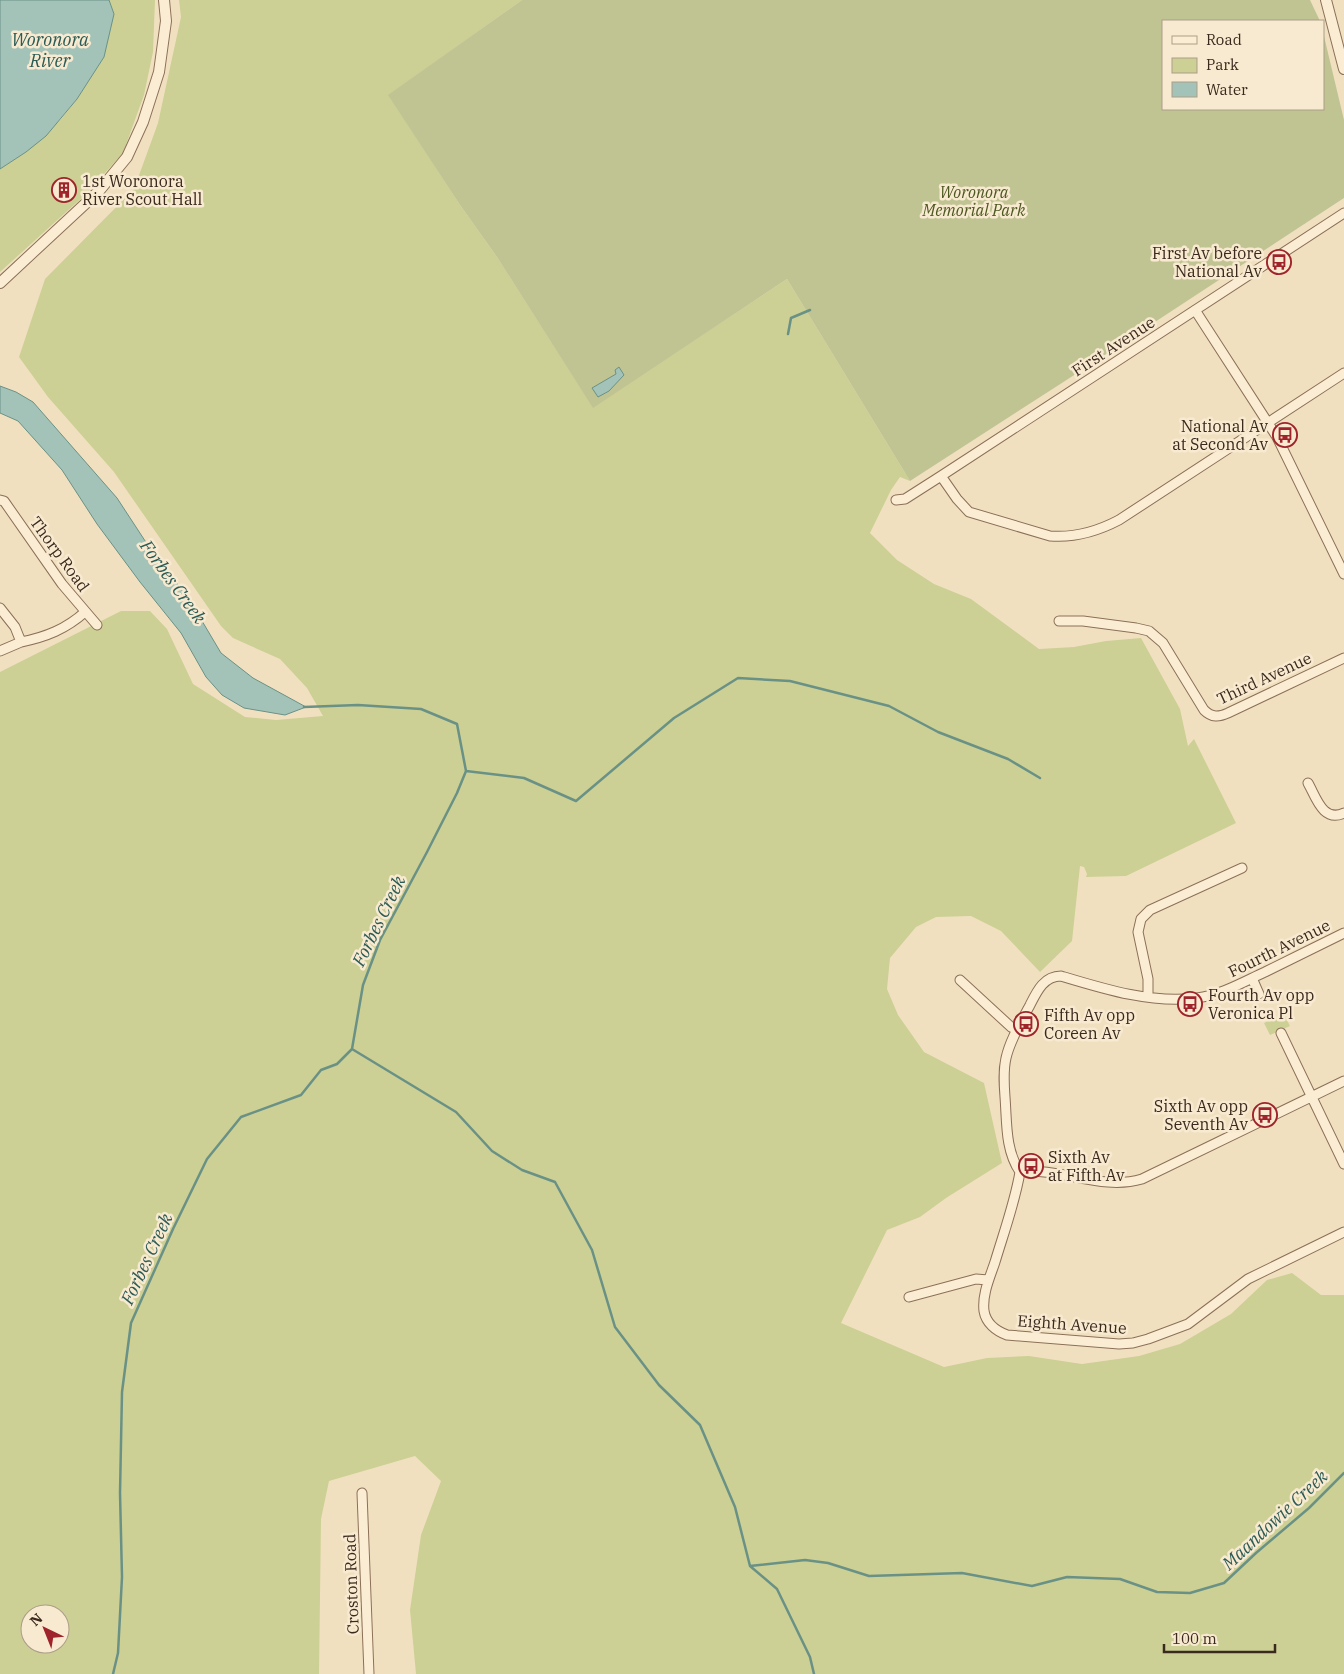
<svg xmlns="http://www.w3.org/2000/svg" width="1344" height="1674" font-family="'IBM Plex Serif',serif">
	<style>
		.green { fill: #ccd094; fill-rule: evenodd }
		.cemetery { fill: #c0c493 }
		.water { fill: #a3c3b8; stroke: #6a9186 }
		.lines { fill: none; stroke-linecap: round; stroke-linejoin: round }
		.stream { stroke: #6a9186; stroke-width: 2.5 }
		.minor-casing { stroke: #8b7057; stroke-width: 11 }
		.tertiary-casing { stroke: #8b7057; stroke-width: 12 }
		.minor { stroke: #fbedd4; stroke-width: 9 }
		.tertiary { stroke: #fbedd4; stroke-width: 10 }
		.labels { text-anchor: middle; stroke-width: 5; stroke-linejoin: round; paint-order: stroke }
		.poi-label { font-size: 16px; fill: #3a291c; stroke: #f8ead0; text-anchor: start }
		.park-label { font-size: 16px; font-style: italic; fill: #4d5821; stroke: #f8ead0 }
		.street-label { font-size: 16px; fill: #3a291c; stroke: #f8ead0 }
		.water-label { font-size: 18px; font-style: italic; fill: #2a5b55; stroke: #f8ead0 }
	</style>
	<rect width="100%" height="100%" fill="#f1e0c0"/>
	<path class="green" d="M109,0H155L153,52L144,95L123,153L85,195L0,272V169L26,152L61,119L77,99L104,57L114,14Z
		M179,0H522L389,95L460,205L497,257L593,407L787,279L910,481L900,477L891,490L870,533L897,560L934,584L971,599L1039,649L1074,647L1106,641L1141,638L1180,709L1188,746L1194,739L1236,823L1126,876L1086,877L1087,874L1084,867L1080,866L1072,941L1040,972L1001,931L971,916L936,917L916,927L890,958L887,989L898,1015L924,1052L984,1083L1002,1163L946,1198L920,1217L887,1230L841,1323L944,1367L987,1358L1029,1356L1082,1364L1139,1356L1180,1344L1231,1314L1267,1280L1292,1273L1321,1295H1344V1674H416L410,1610L421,1535L441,1481L415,1456L329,1481L321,1519L319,1674H0V672L121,611H150L167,629L193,684L245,717L276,720L323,716L307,688L280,659L233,638L221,626L114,472L48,397L19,357L45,279L134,189L158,123L181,17ZM30,1614H60V1644H30Z
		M1284,1014L1290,1026L1270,1035L1264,1023Z"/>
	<path class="cemetery" d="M522,0H1310L1320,21H1163V109H1323V32L1344,120V198L1065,381L910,481L787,279L593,408L497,257L460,205L388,95Z"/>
	<path class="water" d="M0,0H109L114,14L104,57L77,99L46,136L26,152L0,169Z
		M619,367L624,375L609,391L598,397L592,388L616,374L615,370Z
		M0,386L16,392L33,402L117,498L153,553L189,599L221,653L253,678L306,707L285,715L244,708L222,695L206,677L181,633L140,582L97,524L62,470L18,421L0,413Z"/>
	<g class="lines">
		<path class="stream" d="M788,334L791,318L810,310
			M466,771L524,778L576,801L674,718L738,678L790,681L889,706L938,732L1008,759L1040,778
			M352,1049L456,1112L492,1151L522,1170L555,1182L592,1250L615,1327L659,1385L700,1425L735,1507L750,1566L777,1589L810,1657L814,1674
			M750,1566L805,1560L828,1563L869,1576L962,1573L1032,1586L1067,1577L1120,1579L1157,1592L1190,1593L1224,1583L1256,1553L1309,1508L1344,1473
			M113,1674L118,1653L122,1577L120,1493L122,1392L131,1323L173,1229L207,1159L241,1117L301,1095L321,1070L337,1064L352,1049L363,985L380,940L427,852L457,793L466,771L457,724L421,709L358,705L304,707"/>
		<defs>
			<path id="minor" d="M1195,310L1277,437L1344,574
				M941,476L957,499L969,512L1050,536C1074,538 1098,531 1119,520L1344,373
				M0,500L4,501L62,584L97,625
				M896,500L905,499L941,476L1344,213
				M0,608L15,627L21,642C46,637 66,629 85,612
				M1059,621H1083L1136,628L1149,631L1163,643L1204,710C1212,718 1219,717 1228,713L1344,658
				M0,651L21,642
				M1308,783C1316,797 1323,823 1344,813
				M1252,978L1259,994
				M960,980L1011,1027L1017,1030
				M1148,996V979L1138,932L1141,919L1150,910L1242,868
				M1281,1033L1344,1164
				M1020,1172C1015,1202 1004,1232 995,1262C990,1277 982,1294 984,1311C986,1323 996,1331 1007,1335L1119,1344L1133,1343L1148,1339L1188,1324L1248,1279L1344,1232
				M1020,1172C1005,1150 1007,1122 1005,1097C1004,1084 1003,1071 1006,1058C1010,1040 1021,1022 1030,1005C1037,991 1044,976 1061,976C1104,989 1152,1004 1197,998C1221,995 1243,982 1265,972C1291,959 1318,946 1344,933
				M1020,1172C1060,1167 1101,1191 1142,1179L1344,1081
				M909,1297L976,1279L988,1280
				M362,1493L369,1674"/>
			<path id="tertiary" d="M1326,0L1344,69
				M0,283L99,191L127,157L143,122L159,72L166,21L164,0"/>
		</defs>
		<use href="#minor" class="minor-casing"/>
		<use href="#tertiary" class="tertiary-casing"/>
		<use href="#minor" class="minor"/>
		<use href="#tertiary" class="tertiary"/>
	</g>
	<defs>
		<symbol id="building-ring" viewBox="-11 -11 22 22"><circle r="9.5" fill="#f8ead0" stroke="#9e232a" stroke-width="1.5"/><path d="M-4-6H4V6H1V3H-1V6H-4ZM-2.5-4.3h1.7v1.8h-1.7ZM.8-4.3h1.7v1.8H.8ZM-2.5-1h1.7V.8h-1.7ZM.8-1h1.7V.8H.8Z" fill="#9e232a"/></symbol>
		<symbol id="bus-ring" viewBox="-11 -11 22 22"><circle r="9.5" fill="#f8ead0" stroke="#9e232a" stroke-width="1.5"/><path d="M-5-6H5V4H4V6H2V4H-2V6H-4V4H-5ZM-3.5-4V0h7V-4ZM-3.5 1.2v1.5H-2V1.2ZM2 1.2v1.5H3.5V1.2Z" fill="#9e232a"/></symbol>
	</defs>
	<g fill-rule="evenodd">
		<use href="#building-ring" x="50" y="176" width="28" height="28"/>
		<use href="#bus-ring" x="1265" y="248" width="28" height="28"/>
		<use href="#bus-ring" x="1271" y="421" width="28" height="28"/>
		<use href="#bus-ring" x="1176" y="990" width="28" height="28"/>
		<use href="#bus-ring" x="1012" y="1010" width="28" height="28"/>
		<use href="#bus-ring" x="1251" y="1101" width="28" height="28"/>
		<use href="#bus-ring" x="1017" y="1152" width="28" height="28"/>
	</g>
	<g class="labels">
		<g class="poi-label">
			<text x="82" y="187">1st Woronora<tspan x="82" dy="18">River Scout Hall</tspan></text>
			<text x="1262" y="259" text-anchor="end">First Av before<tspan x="1262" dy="18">National Av</tspan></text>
			<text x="1268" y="432" text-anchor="end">National Av<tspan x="1268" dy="18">at Second Av</tspan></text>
			<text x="1208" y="1001">Fourth Av opp<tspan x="1208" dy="18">Veronica Pl</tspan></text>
			<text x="1044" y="1021">Fifth Av opp<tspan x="1044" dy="18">Coreen Av</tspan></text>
			<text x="1248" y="1112" text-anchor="end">Sixth Av opp<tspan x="1248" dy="18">Seventh Av</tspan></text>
			<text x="1048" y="1163">Sixth Av<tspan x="1048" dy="18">at Fifth Av</tspan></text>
		</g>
		<g class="park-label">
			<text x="974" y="198">Woronora<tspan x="974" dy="18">Memorial Park</tspan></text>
		</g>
		<g class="street-label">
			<text transform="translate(1113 346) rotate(-33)" y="6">First Avenue</text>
			<text transform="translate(60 554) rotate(54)" y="6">Thorp Road</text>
			<text transform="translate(1264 678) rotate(-25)" y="6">Third Avenue</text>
			<text transform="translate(1279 948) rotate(-26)" y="6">Fourth Avenue</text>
			<text transform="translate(1072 1324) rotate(4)" y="6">Eighth Avenue</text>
			<text transform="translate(351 1584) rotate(-92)" y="6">Croston Road</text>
		</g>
		<g class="water-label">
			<text x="50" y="46">Woronora<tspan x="50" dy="21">River</tspan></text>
			<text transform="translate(173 582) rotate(54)" y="6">Forbes Creek</text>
			<text transform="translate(379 921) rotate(-64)" y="6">Forbes Creek</text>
			<text transform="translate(147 1259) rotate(-65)" y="6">Forbes Creek</text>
			<text transform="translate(1275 1520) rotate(-43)" y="6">Maandowie Creek</text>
		</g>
	</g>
	<rect x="1162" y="20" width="162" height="90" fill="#f8ead0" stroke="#ac9d88"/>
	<rect x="1172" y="36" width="25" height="8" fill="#fbedd4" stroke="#ac9d88"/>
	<text x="1206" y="45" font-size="15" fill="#3a291c">Road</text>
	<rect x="1172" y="58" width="25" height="15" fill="#ccd094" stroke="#ac9d88"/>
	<text x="1206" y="70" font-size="15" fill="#3a291c">Park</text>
	<rect x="1172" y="82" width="25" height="15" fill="#a3c3b8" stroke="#ac9d88"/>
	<text x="1206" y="95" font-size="15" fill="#3a291c">Water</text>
	<g transform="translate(45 1629) rotate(317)"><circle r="24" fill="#f8ead0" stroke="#ac9d88"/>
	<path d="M0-4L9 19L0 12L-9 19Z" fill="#9e232a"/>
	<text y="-8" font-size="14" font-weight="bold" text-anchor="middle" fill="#3a291c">N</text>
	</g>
	<path d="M1164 1644v8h111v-8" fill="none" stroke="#3a291c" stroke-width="2.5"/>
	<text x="1172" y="1644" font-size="15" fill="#3a291c" stroke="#f8ead0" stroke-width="4" paint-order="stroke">100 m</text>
</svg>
